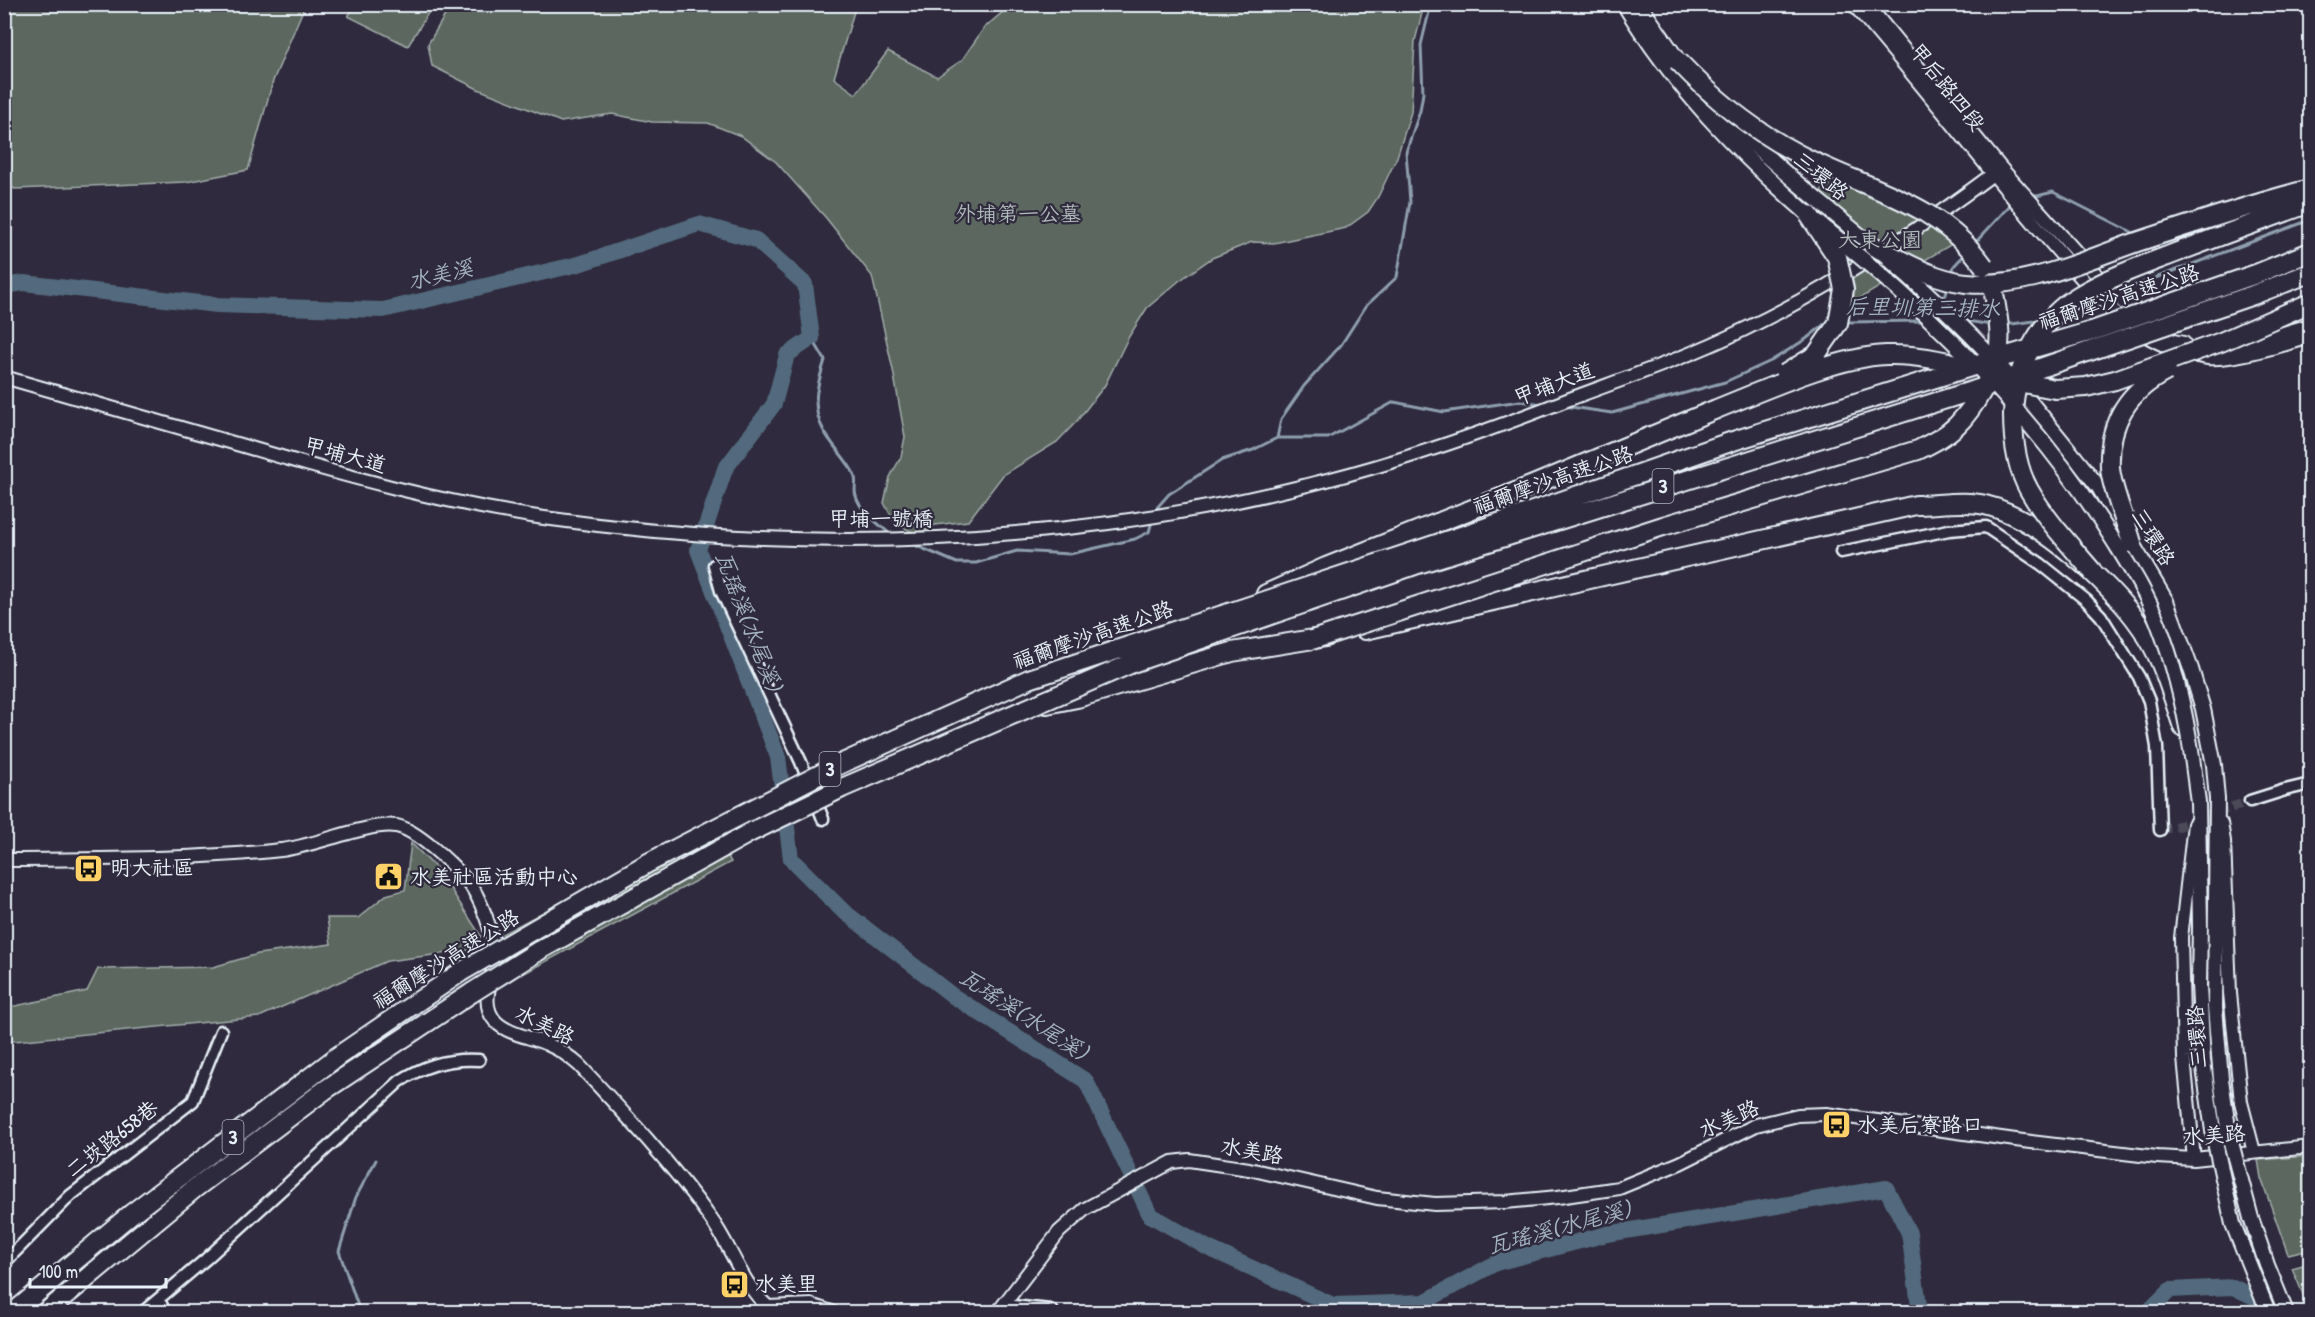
<svg xmlns="http://www.w3.org/2000/svg" width="2315" height="1317" font-family="'Patrick Hand','LXGW WenKai TC',sans-serif">
	<style>
		.green { fill: #5b685e; stroke: #a2acab; stroke-width: 1.5 }
		.lines { fill: none; stroke-linecap: round; stroke-linejoin: round }
		.stream { stroke: #8e9fae; stroke-width: 3 }
		.river { stroke: #52697d; stroke-width: 16 }
		.minor-tunnel { stroke: #4b4859; stroke-width: 10; stroke-dasharray: 10 5; stroke-linecap: butt }
		.minor-casing { stroke: #e8f1f8; stroke-width: 15 }
		.tertiary-casing { stroke: #e8f1f8; stroke-width: 16 }
		.secondary-casing { stroke: #e8f1f8; stroke-width: 18 }
		.motorway-casing { stroke: #e8f1f8; stroke-width: 22 }
		.minor { stroke: #2f2a3d; stroke-width: 10 }
		.tertiary { stroke: #2f2a3d; stroke-width: 12 }
		.secondary { stroke: #2f2a3d; stroke-width: 14 }
		.motorway { stroke: #2f2a3d; stroke-width: 18 }
		.secondary-bridge-casing { stroke: #e8f1f8; stroke-width: 18; stroke-linecap: butt }
		.motorway-bridge-casing { stroke: #e8f1f8; stroke-width: 22; stroke-linecap: butt }
		.secondary-bridge { stroke: #2f2a3d; stroke-width: 14 }
		.motorway-bridge { stroke: #2f2a3d; stroke-width: 18 }
		.labels { text-anchor: middle; stroke-width: 4.5; stroke-linejoin: round; paint-order: stroke }
		.shield { fill: #2f2a3d; stroke: #b0b5c0; stroke-width: 1.5 }
		.shield-label { font-size: 20px; font-weight: bold; fill: #e8f1f8 }
		.street-label { font-size: 21px; fill: #e8f1f8; stroke: #2f2a3d }
		.park-label { font-size: 21px; fill: #b0baba; stroke: #2f2a3d }
		.poi-label { font-size: 21px; fill: #e8f1f8; stroke: #2f2a3d; text-anchor: start }
		.water-label { font-size: 22px; font-style: italic; fill: #a4b4c1; stroke: #2f2a3d }
	</style>
	<rect width="100%" height="100%" fill="#2f2a3d"/>
	<filter id="ink" filterUnits="userSpaceOnUse"><feTurbulence type="fractalNoise" baseFrequency=".0167" numOctaves="2"/><feDisplacementMap in="SourceGraphic" scale="12" xChannelSelector="R" yChannelSelector="G"/><feConvolveMatrix kernelMatrix="1 2 1 2 8 2 1 2 1" color-interpolation-filters="sRGB"/></filter>
	<g filter="url(#ink)">
		<path class="green" d="M4,5L5,4L305,5L273,81L248,170L186,182L15,189L5,184Z
			M356,5V4L433,5L408,46L348,16Z
			M451,5H856L834,78L856,94L888,51L937,77L962,60L984,28L1011,5H1424L1415,41L1411,112L1397,157L1378,197L1368,212L1346,228L1274,243L1252,242L1212,258L1179,281L1147,308L1128,338L1105,385L1077,421L1057,442L1003,475L968,521L935,525L918,534L896,525L884,503L890,477L901,457L905,437L893,370L872,276L826,218L776,162L741,136L708,123L652,122L612,114L561,122L478,89L432,66L428,44Z
			M1830,180L1904,207L1957,241L1854,302C1855,264 1830,235 1809,205Z
			M709,823L731,862L523,974L502,934Z
			M411,843L439,871L481,936L472,950L387,961L259,1017L5,1042V1008L87,991L98,969L213,967L258,954L331,944L327,918H358L386,895L405,890Z
			M2310,1156V1249L2288,1254L2261,1178L2258,1160Z
			M2310,1263V1311L2292,1268Z"/>
		<g class="lines">
			<path class="stream" d="M2033,197L2053,192L2132,232
				M1974,244L2012,203
				M1951,275L1954,266L1965,254
				M2118,292L2310,220
				M1944,301L1948,287
				M2074,309L2098,300
				M1962,320L1991,325
				M1846,322L1923,321
				M2004,325L2042,320
				M812,338L825,360C815,393 809,414 832,443C840,454 848,462 854,474C858,481 853,489 856,496C859,510 880,525 890,534
				M1564,406L1612,413L1725,382L1771,361L1806,339L1826,323L1830,322
				M1277,438L1281,419L1304,386L1341,345L1366,306L1397,277L1410,202L1406,152L1420,111L1423,93L1421,45L1431,4
				M1154,511L1169,494L1222,460L1253,450L1277,438H1328L1394,402L1444,412L1520,401L1543,404
				M910,543L957,563H976L1017,551L1070,554L1135,539L1149,532L1152,521
				M360,1312L339,1251L356,1197L376,1160"/>
			<path class="river" d="M4,286L24,283L217,305L383,310L579,264L699,224L756,240L805,284L812,338L787,355L774,404L725,469L698,550L778,757L791,859L842,910L953,996L1086,1081L1150,1215L1208,1248L1333,1305L1424,1302L1496,1263L1607,1234L1886,1188L1909,1233L1920,1312
				M2150,1312V1310L2170,1290L2233,1287L2286,1312"/>
			<path class="minor-tunnel" d="M2160,830L2179,826L2250,801"/>
			<defs>
				<path id="minor" d="M1841,552L1949,530L1986,527L2041,564L2086,600L2101,616L2139,677L2149,701L2157,747L2160,830
					M714,565L721,591L801,762L823,819
					M2250,801L2285,790L2310,784
					M4,1263L70,1196L193,1101L221,1031
					M159,1300L165,1312
					M1005,1305L1050,1310L1053,1312
					M143,1312L206,1259L400,1081C424,1065 450,1058 479,1060"/>
				<path id="tertiary" d="M1853,4C1917,77 1976,155 2039,229C2069,263 2097,300 2133,327C2154,343 2182,354 2208,358C2231,361 2287,344 2310,337
					M1867,4L2001,168L2111,291L2145,323L2173,341L2184,343
					M2219,347L2243,345L2310,325
					M4,377C85,401 166,424 247,447C345,476 443,503 544,518C803,555 1073,547 1327,480C1409,459 1488,431 1567,400C1626,378 1686,358 1743,330C1834,287 1920,229 2001,168
					M2221,823L2224,841L2230,993L2236,1053L2241,1102L2254,1152
					M4,860C97,859 189,860 281,850C313,847 368,822 396,826C416,829 453,865 467,881C480,895 495,937 495,956C494,978 478,1003 496,1022C509,1035 533,1037 549,1045C561,1050 570,1057 579,1065C625,1114 672,1164 711,1219C732,1248 741,1283 768,1307L811,1305L832,1312
					M2194,1159L2184,1058L2181,938L2194,824
					M998,1312L1059,1232L1085,1209L1172,1162L1189,1160L1249,1169L1377,1198L1435,1204L1505,1202L1558,1197L1619,1188L1680,1163L1756,1125L1798,1115L1826,1114L2023,1141L2157,1157L2194,1159L2310,1147"/>
				<path id="secondary" d="M1624,4C1673,86 1738,153 1809,215
					M1639,4L1684,69
					M1713,105C1763,156 1818,201 1873,246
					M2014,382L2098,486L2166,601L2191,669L2203,709L2214,765L2217,799L2215,1007L2221,1079L2229,1135
					M2191,750L2198,802L2200,926L2199,985L2203,1061L2214,1138
					M2251,1218L2267,1265L2286,1312
					M2233,1224L2268,1312"/>
				<path id="motorway" d="M1266,594L1326,567L1533,485L1714,410
					M1365,630L1916,505C1936,505 1966,500 1985,505C2040,518 2119,589 2148,638C2164,664 2173,698 2183,727
					M1047,704L1077,698L1232,652L1326,637
					M14,1312L131,1214L338,1056L461,972
					M46,1312L194,1189L325,1090L473,992"/>
			</defs>
			<use href="#minor" class="minor-casing"/>
			<use href="#tertiary" class="tertiary-casing"/>
			<use href="#secondary" class="secondary-casing"/>
			<use href="#motorway" class="motorway-casing"/>
			<use href="#minor" class="minor"/>
			<use href="#tertiary" class="tertiary"/>
			<use href="#secondary" class="secondary"/>
			<use href="#motorway" class="motorway"/>
			<defs>
				<path id="secondary-bridge" d="M1820,224C1933,314 2039,419 2115,543C2131,569 2147,594 2158,623C2174,664 2184,706 2191,750
					M1890,260C1934,298 1975,337 2013,381
					M2229,1135L2251,1218
					M2214,1138L2233,1224"/>
				<path id="motorway-bridge" d="M1678,61C1714,99 1753,131 1800,155C1869,191 1935,199 1984,266
					M1873,246C1903,261 1932,279 1966,283C2025,289 2082,261 2137,242C2194,223 2252,204 2310,189
					M1785,374L1816,355L1838,323L1844,289L1837,257L1809,215
					M2013,381L2055,389L2086,387L2115,380L2221,342L2310,303
					M1714,410C1762,391 1836,357 1886,355C1913,354 1943,360 1969,367
					M2132,543C2126,521 2112,491 2110,468C2108,422 2128,391 2167,371
					M2093,572C2071,546 2046,520 2029,490C2016,467 2013,441 2013,415C2014,370 2038,320 2078,296C2109,277 2144,265 2178,252C2222,235 2266,219 2310,203
					M1312,640L1663,526L1918,450C1932,443 1946,436 1957,425C1973,409 1993,376 1998,353C2002,334 1997,313 1994,294
					M461,972L648,863L836,766L1029,679L1470,533L1733,441L1990,361L2092,331L2256,274L2310,252
					M473,992L540,950L751,832L842,788L1135,662L1415,565L1991,385L2253,295L2310,273"/>
			</defs>
			<use href="#secondary-bridge" class="secondary-bridge-casing"/>
			<use href="#motorway-bridge" class="motorway-bridge-casing"/>
			<use href="#secondary-bridge" class="secondary-bridge"/>
			<use href="#motorway-bridge" class="motorway-bridge"/>
		</g>
	</g>
	<defs>
		<symbol id="bus-square" viewBox="-11 -11 22 22"><rect x="-9" y="-9" width="18" height="18" rx="4" fill="#ffd166" stroke="#2f2a3d"/><path d="M-5-6H5V4H4V6H2V4H-2V6H-4V4H-5ZM-3.5-4V0h7V-4ZM-3.5 1.2v1.5H-2V1.2ZM2 1.2v1.5H3.5V1.2Z" fill="#111"/></symbol>
		<symbol id="civic-square" viewBox="-11 -11 22 22"><rect x="-9" y="-9" width="18" height="18" rx="4" fill="#ffd166" stroke="#2f2a3d"/><path d="M-.6-6.5H3V-4.5H.6V-3L4-1V1h2V6H-6V1h2V-1L-.6-3ZM-1.2 2.5V6h2.4V2.5Z" fill="#111"/></symbol>
	</defs>
	<g fill-rule="evenodd">
		<use href="#bus-square" x="72" y="852" width="33" height="33"/>
		<use href="#civic-square" x="372" y="860" width="33" height="33"/>
		<use href="#bus-square" x="1820" y="1108" width="33" height="33"/>
		<use href="#bus-square" x="718" y="1268" width="33" height="33"/>
	</g>
	<g class="labels">
		<g class="shield">
			<rect x="1652.5" y="469" width="21" height="34" rx="4.5"/>
			<rect x="819.5" y="752" width="21" height="34" rx="4.5"/>
			<rect x="222.5" y="1120" width="21" height="34" rx="4.5"/>
		</g>
		<g class="shield-label">
			<text x="1663" y="493">3</text>
			<text x="830" y="776">3</text>
			<text x="233" y="1144">3</text>
		</g>
		<g class="street-label">
			<text transform="translate(1947 87) rotate(51)" y="7">甲后路四段</text>
			<text transform="translate(1821 176) rotate(39)" y="7">三環路</text>
			<text transform="translate(2119 297) rotate(-18)" y="7">福爾摩沙高速公路</text>
			<text transform="translate(1554 384) rotate(-21)" y="7">甲埔大道</text>
			<text transform="translate(345 455) rotate(15)" y="7">甲埔大道</text>
			<text transform="translate(1553 480) rotate(-19)" y="7">福爾摩沙高速公路</text>
			<text x="881" y="526">甲埔一號橋</text>
			<text transform="translate(2153 537) rotate(59)" y="7">三環路</text>
			<text transform="translate(1093 635) rotate(-19)" y="7">福爾摩沙高速公路</text>
			<text transform="translate(446 959) rotate(-32)" y="7">福爾摩沙高速公路</text>
			<text transform="translate(545 1025) rotate(26)" y="7">水美路</text>
			<text transform="translate(2197 1037) rotate(-94)" y="7">三環路</text>
			<text transform="translate(1729 1119) rotate(-24)" y="7">水美路</text>
			<text transform="translate(2214 1135) rotate(-4)" y="7">水美路</text>
			<text transform="translate(112 1139) rotate(-38)" y="7">二崁路658巷</text>
			<text transform="translate(1252 1151) rotate(10)" y="7">水美路</text>
		</g>
		<g class="park-label">
			<text x="1018" y="221">外埔第一公墓</text>
			<text x="1880" y="247">大東公園</text>
		</g>
		<g class="poi-label">
			<text x="110" y="875">明大社區</text>
			<text x="410" y="884">水美社區活動中心</text>
			<text x="1857" y="1132">水美后寮路口</text>
			<text x="755" y="1291">水美里</text>
		</g>
		<g class="water-label">
			<text transform="translate(440 274) rotate(-13)" y="8">水美溪</text>
			<text transform="translate(1923 307) rotate(1)" y="8">后里圳第三排水</text>
			<text transform="translate(749 621) rotate(69)" y="8">瓦瑤溪(水尾溪)</text>
			<text transform="translate(1024 1014) rotate(33)" y="8">瓦瑤溪(水尾溪)</text>
			<text transform="translate(1559 1227) rotate(-15)" y="8">瓦瑤溪(水尾溪)</text>
		</g>
	</g>
	<rect width="2315" height="1317" fill="none" stroke="#2f2a3d" stroke-width="24"/>
	<rect x="12" y="12" width="2291" height="1293" fill="none" stroke="#e8f1f8" stroke-width="2" filter="url(#ink)"/>
	<path d="M30 1278v9h136v-9" fill="none" stroke="#e8f1f8" stroke-width="3"/>
	<text x="39" y="1278" font-size="18" fill="#e8f1f8" stroke="#2f2a3d" stroke-width="4.5" paint-order="stroke">100 m</text>
</svg>
